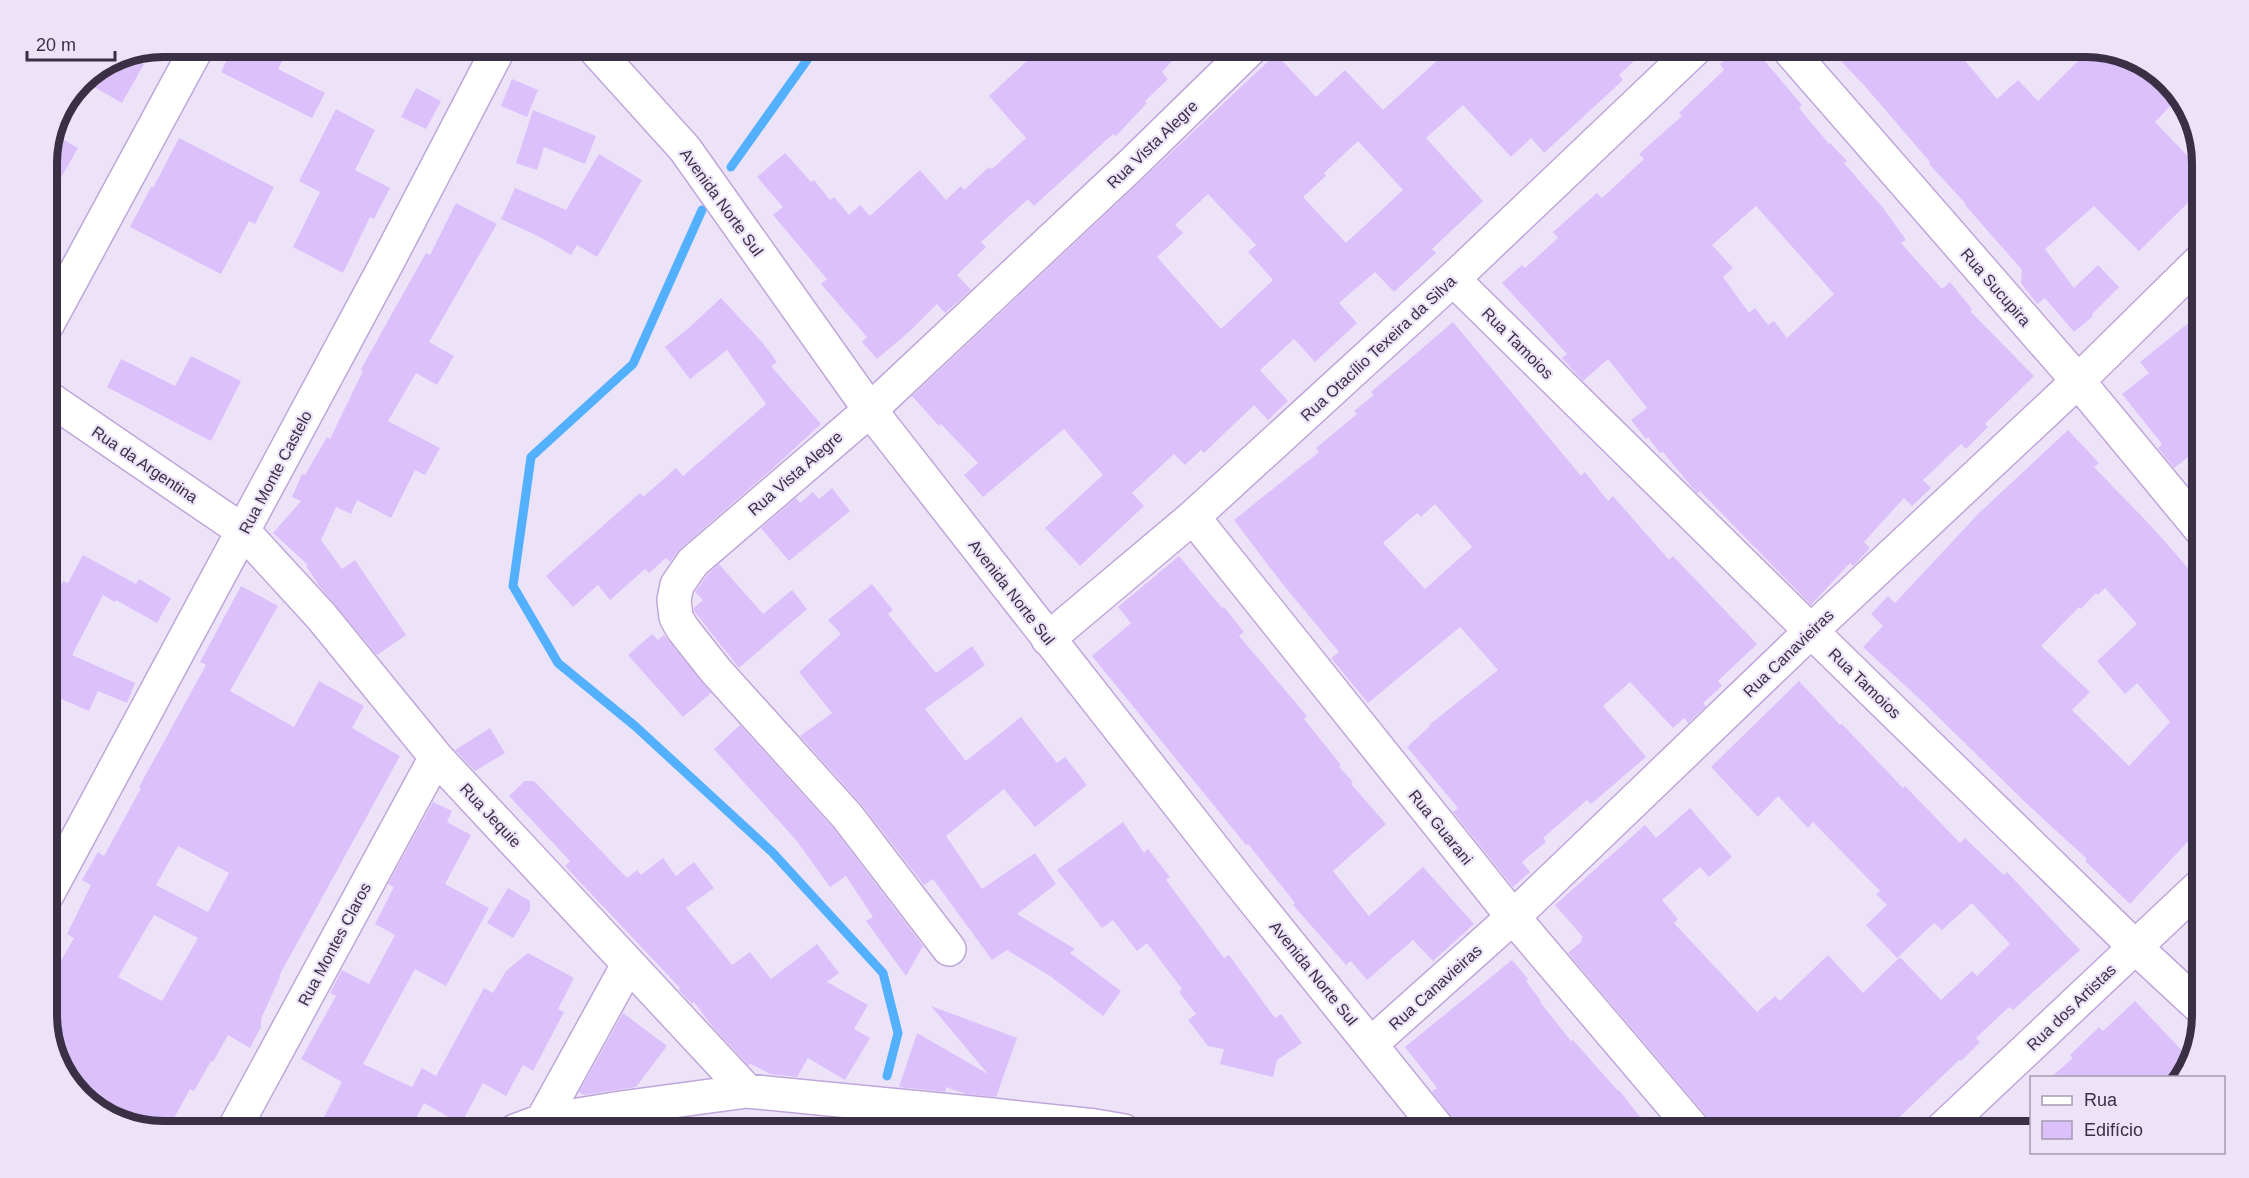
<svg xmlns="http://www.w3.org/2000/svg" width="2249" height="1178" font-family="Helvetica,sans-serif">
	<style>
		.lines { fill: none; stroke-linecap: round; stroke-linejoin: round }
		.stream { stroke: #53b0fd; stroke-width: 9 }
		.building { fill: #dcc0fb; fill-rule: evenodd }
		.minor-casing { stroke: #bfa6da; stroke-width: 36 }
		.minor { stroke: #fff; stroke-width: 33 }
		.labels { text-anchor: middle; stroke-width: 4.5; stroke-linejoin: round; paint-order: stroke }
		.street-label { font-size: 16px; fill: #3a3045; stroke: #ede3f9 }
		.rim { fill: none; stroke: #3a3045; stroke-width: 8 }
	</style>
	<rect width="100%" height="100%" fill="#ede3f9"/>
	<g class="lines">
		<path class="stream" d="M731,167L817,46
			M702,210L633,364L531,457L513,586L558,663L635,726L772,852L883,973L898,1033L887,1076
			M883,1131L885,1124"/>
	</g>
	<path class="building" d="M234,46H290L278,69L325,93L312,118L221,72Z
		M1043,46H1186L1162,72L1168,79L1145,101L1147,103L1116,136L1113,134L1034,206L1028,199L981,242L986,247L957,275L971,290L945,313L937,304L911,330L877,359L862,342L867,337L821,284L827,279L773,215L783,207L757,177L785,153L811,182L814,180L830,200L834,197L849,215L860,205L870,216L920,170L946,200L961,186L964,190L989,167L992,169L1026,138L989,96Z
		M1427,46H1650L1619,75L1623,80L1544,153L1531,138L1511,157L1463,105L1426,138L1483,201L1432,249L1436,253L1394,292L1375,272L1339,303L1357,323L1315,362L1294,339L1260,370L1288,401L1268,420L1254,405L1204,453L1201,450L1185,465L1174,454L1132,493L1144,506L1080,566L1045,528L1103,475L1064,429L983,497L964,475L978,463L941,424L939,426L912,396L1276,54L1316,97L1345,70L1383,110L1439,59ZM1358,141L1403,190L1346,243L1303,197L1326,176L1324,173ZM1208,194L1256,245L1248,252L1273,280L1221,329L1157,257L1183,233L1175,225Z
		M1741,46H1752L1802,105L1799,108L1829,144L1830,143L1847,161L1844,163L1884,209L1906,240L1901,243L1942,289L1950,282L1972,309L1970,311L2034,376L1985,424L1988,427L1966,449L1961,444L1923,480L1931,488L1912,506L1904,498L1864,542L1870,548L1853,566L1850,563L1811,605L1700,491L1698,493L1696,492L1663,452L1660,453L1648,437L1646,439L1631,420L1647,408L1608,359L1583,381L1562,358L1567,354L1502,283L1522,265L1525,268L1558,238L1553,232L1597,193L1602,198L1644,159L1639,154L1682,116L1679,113L1724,70L1720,64ZM1756,206L1834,294L1787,338L1774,321L1768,325L1755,308L1749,313L1723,277L1733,268L1712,245Z
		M1826,46H1953L1997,99L2018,80L2038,101L2091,48L2138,59L2180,96L2155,122L2202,171V189L2139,251L2094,206L2045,249L2074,288L2098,265L2119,287L2092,314L2093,316L2074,332L2045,298L2037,304L2021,283L2022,270L1965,205L1966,204L1929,164L1930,162L1863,84Z
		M127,54L144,64L122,103L82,80L119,55Z
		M512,79L538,90L527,117L501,106Z
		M416,88L441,101L426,129L401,117Z
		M336,109L375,130L355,170L390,188L374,219L370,217L343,273L293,247L320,192L299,181Z
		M533,110L596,136L585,164L544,147L537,170L516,163Z
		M52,133L78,148L47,202V156Z
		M179,138L274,187L255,224L249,221L221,274L130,227L151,187L153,188Z
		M599,154L642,180L597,257L577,245L571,255L540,237L501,219L515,188L566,210Z
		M456,203L497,224L429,342L454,356L437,385L416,373L388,421L440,448L425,475L415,470L391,518L357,500L351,514L336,507L321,540L342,569L355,560L406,635L377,655L320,587L306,566L308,565L273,533L301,501L292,497L302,474L305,475L327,437L330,439L363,371L361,369L426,253L430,255Z
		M721,298L762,342L777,362L771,366L821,424L771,470L681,548L670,562L666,558L649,573L645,569L610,600L598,585L573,607L546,576L640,493L643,497L676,468L683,476L766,404L727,350L690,379L665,347L691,326Z
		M2202,312V474L2188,457L2174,468L2158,448L2162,444L2122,394L2149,373L2140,362Z
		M1453,322L1581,476L1585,472L1608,501L1613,496L1669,560L1673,556L1757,644L1718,681L1722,686L1703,703L1706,706L1688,723L1684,718L1673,728L1630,682L1603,706L1646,757L1591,804L1587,800L1543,838L1546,842L1522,862L1530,872L1513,887L1453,812L1458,808L1407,747L1430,726L1429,725L1498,670L1460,627L1368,703L1331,658L1339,652L1281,582L1234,520L1319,452L1316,448L1357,414L1354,411L1374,395L1371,392ZM1435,504L1472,547L1425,589L1383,543L1417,513L1421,517Z
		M191,356L241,381L211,441L107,387L121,359L175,386Z
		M2068,430L2099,463L2094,467L2152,527L2202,584V826L2130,904L2085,861L2087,859L2025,802L1923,702L1863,647L1883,626L1871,614L1888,596L1895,603L1978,514ZM2105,588L2137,624L2097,661L2125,694L2137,683L2170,722L2129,766L2072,710L2090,692L2041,646L2079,607L2081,609L2096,593L2098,595Z
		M832,488L850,511L789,561L761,528L796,498L800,503L813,492L819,499Z
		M83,555L136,584L139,579L171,598L157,623L116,600L115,602L103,595L72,655L135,683L127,703L98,691L89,711L52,695L47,705V612L63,581L68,583Z
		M1179,556L1222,608L1224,607L1244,632L1239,636L1307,716L1304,719L1341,765L1339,767L1353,782L1351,784L1386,824L1333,871L1369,916L1423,867L1474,924L1433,961L1413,940L1367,980L1351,961L1346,965L1293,905L1295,903L1248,844L1246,845L1229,824L1092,656L1131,623L1118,607Z
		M719,564L763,614L792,590L807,609L739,668L694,611V608L703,600L695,592L707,575Z
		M872,584L893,610L888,614L936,673L972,646L985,665L925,709L966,761L1021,717L1057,763L1065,757L1087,785L1035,827L1004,789L946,836L982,889L1035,853L1056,884L1017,914L1075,949L1070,953L1121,991L1103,1016L1050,976L1007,950L992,960L933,879L924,885L862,805L800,736L832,713L799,672L841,634L828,620Z
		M241,586L278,606L230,691L294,727L319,681L364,706L352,728L400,756L279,976L280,977L261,1019V1027L250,1048L228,1035L213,1062L211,1061L194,1091L190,1089L167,1131H163L111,1119L66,1079L47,1023V985L74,938L67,934L91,885L82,880L98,852L104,856L141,788L139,787L206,665L200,662ZM178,846L229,873L208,912L156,885ZM154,915L198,938L162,1001L118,977Z
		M652,634L658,640L664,635L711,693L683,717L628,655Z
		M1799,681L1840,725L1842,724L1903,788L1905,786L1960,843L1965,838L2004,875L2007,872L2080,950L2013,1010L2009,1007L1976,1038L1980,1042L1961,1061L1959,1060L1885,1131H1713L1709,1119L1568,953L1582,941L1581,939L1583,937L1555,905L1645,825L1656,838L1690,808L1732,857L1709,877L1700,867L1662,900L1678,919L1674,923L1757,1012L1775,996L1780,1001L1828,955L1863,993L1900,957L1941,1000L1972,971L1977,976L2010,944L1972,903L1942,930L1934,923L1897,958L1866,925L1887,905L1876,894L1880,891L1813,822L1808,828L1778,796L1758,817L1711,767Z
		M740,725L833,828L923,946L906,976L866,921L873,917L846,876L830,887L796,840L714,749Z
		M490,728L505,753L475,771L455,750Z
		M525,781H534L627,878L637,870L641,875L663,858L676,876L694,862L714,888L686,908L732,965L750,952L771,979L817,944L839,973L827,982L868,1005L854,1029L870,1038L845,1080L808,1058L797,1077L770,1074L751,1064L748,1065L712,1026L694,1002L692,1004L679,990L680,988L565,866L570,861L509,796Z
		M433,802L452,811L447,822L471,835L445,884L489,908L446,986L415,969L363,1064L412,1087L422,1068L436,1076L484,988L493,993L506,971L528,953L574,978L558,1009L564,1012L533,1071L523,1065L506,1096L483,1083L461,1124L424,1103L409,1131H317L342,1082L301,1059L336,996L330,993L342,970L369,984L395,935L375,924L394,887L388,884Z
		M1123,822L1144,853L1148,849L1170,877L1166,880L1224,958L1229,955L1275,1018L1281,1014L1302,1043L1277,1060L1273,1077L1220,1064L1224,1049L1208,1046L1188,1020L1196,1014L1179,992L1182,989L1147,943L1137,951L1113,920L1102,928L1057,870Z
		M508,888L530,901V910L513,938L487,923Z
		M1512,960L1528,979L1526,981L1541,1001L1540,1002L1571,1041L1573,1040L1618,1091L1619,1090L1651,1131H1463L1459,1128L1432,1091L1437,1088L1405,1047Z
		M2135,1001L2192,1061L2190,1067L2181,1077H2051L2073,1058L2070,1055L2099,1027L2103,1031Z
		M931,1006L1017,1038L996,1097L966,1094L946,1087L945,1092L899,1087L917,1033L988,1074Z
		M623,1013L667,1046L636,1087L584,1095L579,1092Z"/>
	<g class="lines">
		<defs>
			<path id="minor" d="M592,46L685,149L870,410L1242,885L1440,1131
				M1786,46L2078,381L2202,531
				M1453,279L1811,631L2134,946L2202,1009
				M47,325L198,46
				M47,397L243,531L321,616L436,757L747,1091
				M1193,517L1513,917L1695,1131
				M1048,639L1193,517L1453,279L1698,46
				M47,895L388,261L500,46
				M949,949L847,816L716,671L682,628L676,617L674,600L677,585L693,562L870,410L1130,166L1253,46
				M1371,1044L1513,917L1811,631L2078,381L2202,259
				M542,1121L628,965
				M233,1131L436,757
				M515,1131L542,1121L621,1108L747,1091L992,1115L1095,1126L1124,1131
				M1940,1131L2202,884"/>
		</defs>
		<use href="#minor" class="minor-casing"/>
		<use href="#minor" class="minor"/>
	</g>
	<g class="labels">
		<g class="street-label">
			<text transform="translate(1152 144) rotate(-44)" y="6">Rua Vista Alegre</text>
			<text transform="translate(722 202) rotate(54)" y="6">Avenida Norte Sul</text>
			<text transform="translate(1996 287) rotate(49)" y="6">Rua Sucupira</text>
			<text transform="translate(1518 343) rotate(45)" y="6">Rua Tamoios</text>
			<text transform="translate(1378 348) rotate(-43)" y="6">Rua Otacílio Texeira da Silva</text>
			<text transform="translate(145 464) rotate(34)" y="6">Rua da Argentina</text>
			<text transform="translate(275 472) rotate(-62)" y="6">Rua Monte Castelo</text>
			<text transform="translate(795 473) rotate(-41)" y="6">Rua Vista Alegre</text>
			<text transform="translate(1012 592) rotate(52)" y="6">Avenida Norte Sul</text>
			<text transform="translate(1788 653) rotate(-44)" y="6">Rua Canavieiras</text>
			<text transform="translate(1865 683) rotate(44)" y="6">Rua Tamoios</text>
			<text transform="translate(491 815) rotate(47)" y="6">Rua Jequie</text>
			<text transform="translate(1441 827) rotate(51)" y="6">Rua Guarani</text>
			<text transform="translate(334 944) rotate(-62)" y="6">Rua Montes Claros</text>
			<text transform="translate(1314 973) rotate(51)" y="6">Avenida Norte Sul</text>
			<text transform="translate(1435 987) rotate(-42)" y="6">Rua Canavieiras</text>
			<text transform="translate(2071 1007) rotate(-44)" y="6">Rua dos Artistas</text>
		</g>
	</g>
	<path d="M0 0H2249V1178H0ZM163 57H2086A106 106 0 0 1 2192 163V1015A106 106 0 0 1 2086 1121H163A106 106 0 0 1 57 1015V163A106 106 0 0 1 163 57Z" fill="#ede3f9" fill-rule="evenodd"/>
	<path class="rim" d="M163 57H2086A106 106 0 0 1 2192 163V1015A106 106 0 0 1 2086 1121H163A106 106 0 0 1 57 1015V163A106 106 0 0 1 163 57Z"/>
	<rect x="2030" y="1076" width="195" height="78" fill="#ede3f9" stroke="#a59bb1" stroke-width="1.5"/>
	<rect x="2042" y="1096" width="30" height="9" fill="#ffffff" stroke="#a59bb1" stroke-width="1.5"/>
	<text x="2084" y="1106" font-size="18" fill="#3a3045">Rua</text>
	<rect x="2042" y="1121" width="30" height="18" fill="#dcc0fb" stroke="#a59bb1" stroke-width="1.5"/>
	<text x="2084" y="1136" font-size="18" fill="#3a3045">Edifício</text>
	<path d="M27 51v9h88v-9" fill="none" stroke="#3a3045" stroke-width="3"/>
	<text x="36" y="51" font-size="18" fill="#3a3045" stroke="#ede3f9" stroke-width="4.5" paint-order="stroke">20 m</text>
</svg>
